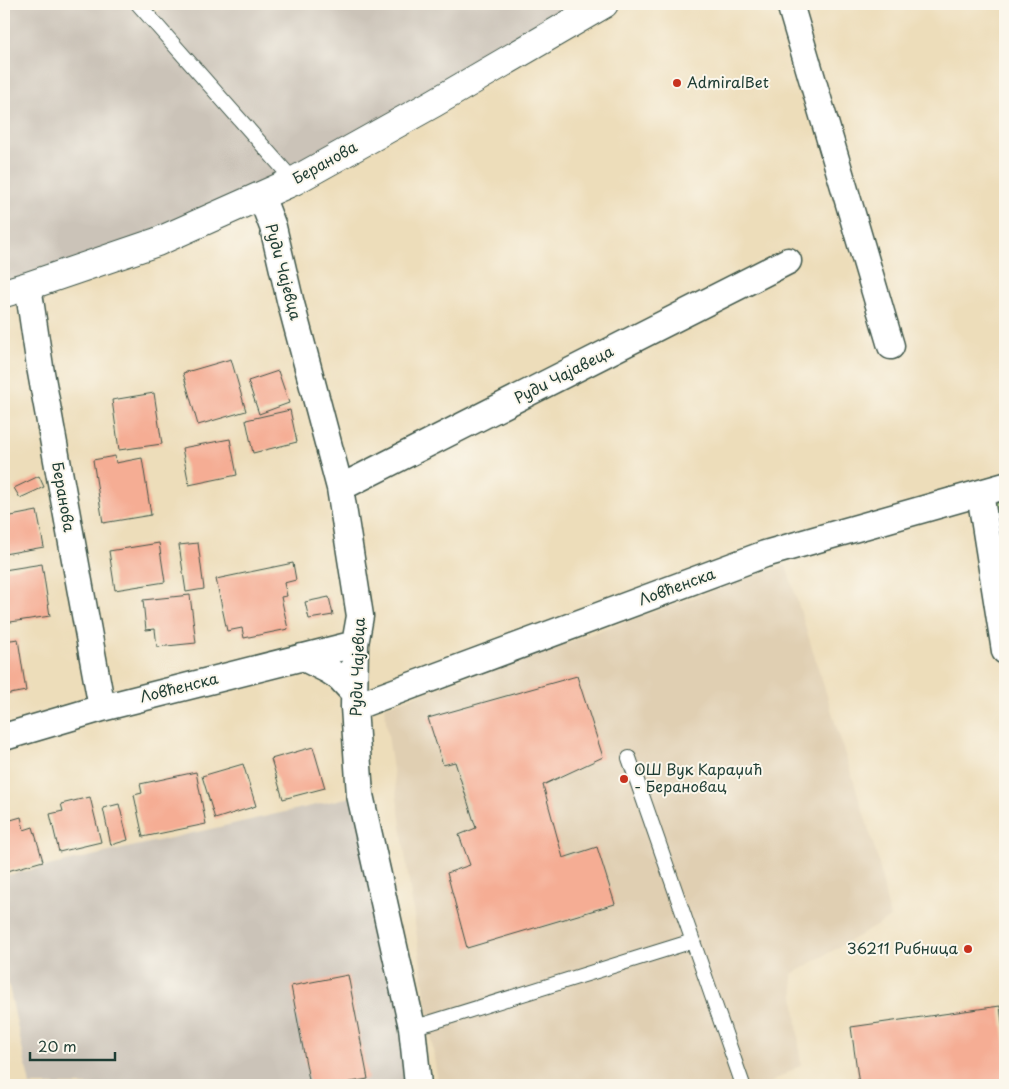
<svg xmlns="http://www.w3.org/2000/svg" width="1009" height="1089" font-family="'Playpen Sans',sans-serif">
	<style>
		.built { fill: #e0cfb2 }
		.industrial { fill: #cbc3b8 }
		.green { fill: #a2cc78; stroke: #608456 }
		.building { fill: #f5ad94 }
		.lines { fill: none; stroke-linecap: round; stroke-linejoin: round }
		.lane-casing { stroke: #3e5548; stroke-width: 16 }
		.street-casing { stroke: #3e5548; stroke-width: 29 }
		.secondary-casing { stroke: #3e5548; stroke-width: 30 }
		.lane { stroke: #fff; stroke-width: 14 }
		.street { stroke: #fff; stroke-width: 26 }
		.secondary { stroke: #fff; stroke-width: 28 }
		.poi-dot { fill: #c8321e; stroke: #fbf7ec; stroke-width: 2 }
		.labels { text-anchor: middle; stroke-width: 4; stroke-linejoin: round; paint-order: stroke }
		.poi-label { font-size: 15px; fill: #1f3d34; stroke: #fbf7ec; text-anchor: start }
		.street-label { font-size: 15px; fill: #1f3d34; stroke: #fbf7ec }
	</style>
	<rect width="100%" height="100%" fill="#fbf7ec"/>
	<filter id="ink" filterUnits="userSpaceOnUse"><feTurbulence type="fractalNoise" baseFrequency=".02" numOctaves="2"/><feDisplacementMap in="SourceGraphic" scale="10" xChannelSelector="R" yChannelSelector="G"/><feConvolveMatrix kernelMatrix="1 2 1 2 8 2 1 2 1" color-interpolation-filters="sRGB"/></filter>
	<filter id="wash" filterUnits="userSpaceOnUse"><feTurbulence type="fractalNoise" baseFrequency=".0096" numOctaves="4" result="noise"/><feDisplacementMap in="SourceGraphic" scale="20" xChannelSelector="R" yChannelSelector="G"/><feGaussianBlur stdDeviation="1.12" result="paint"/><feColorMatrix in="noise" values="0 0 0 0 0 0 0 0 0 0 0 0 0 0 0 0 0 1.4 0 .05"/><feComposite in="paint" operator="in"/></filter>
	<g filter="url(#wash)">
		<rect width="100%" height="100%" fill="#edddba"/>
		<path class="built" d="M786,565L878,859L890,918L792,974L801,1065L767,1085H438L384,707Z"/>
		<path class="industrial" d="M4,4H138L150,18L166,4H605L294,181L4,293Z
			M360,795L418,1085H30L4,963V876Z"/>
		<path class="green" d="M1005,486V651L980,493Z"/>
		<g id="blocks">
			<path class="building" d="M231,359L246,411L198,425L183,373Z
				M278,371L289,403L259,414L248,381Z
				M154,393L162,444L119,450L112,400Z
				M290,410L297,442L253,453L246,420Z
				M230,439L237,475L189,485L182,448Z
				M115,456L116,463L142,458L151,515L103,523L93,460Z
				M39,476L44,487L20,498L14,488Z
				M37,511L44,547L4,554V527L7,526L6,517Z
				M159,543L165,582L115,590L109,551Z
				M198,543L204,589L186,592L179,545Z
				M293,563L296,580L284,583L287,596L281,597L288,629L244,638L242,628L227,631L216,579Z
				M42,564L50,616L4,623V570Z
				M190,595L196,643L157,647L155,629L146,630L143,600Z
				M329,597L333,615L309,619L305,602Z
				M18,639L26,691L4,695V641Z
				M577,676L603,757L543,785L563,858L597,847L615,904L467,948L447,873L470,865L459,835L476,828L455,762L443,765L428,718Z
				M313,747L325,788L283,799L271,759Z
				M243,764L256,806L215,819L202,776Z
				M196,772L206,824L143,837L134,795L142,793L140,784Z
				M90,797L101,842L59,852L50,814L63,811L61,804Z
				M119,804L128,840L111,845L103,808Z
				M21,817L24,830L33,827L43,861L4,872V822Z
				M348,975L368,1079L334,1085H310L291,986Z
				M1000,1006L1005,1045V1085H859L851,1027Z"/>
		</g>
	</g>
	<g filter="url(#ink)">
		<use href="#blocks" fill-opacity="0" stroke="#3e5548" stroke-width="1"/>
		<g class="lines">
			<defs>
				<path id="lane" d="M138,4L294,181
					M629,758L743,1085
					M412,1027L429,1023L693,941"/>
				<path id="street" d="M790,4L891,346
					M261,196L273,227L290,300L340,488L360,616L355,644L354,707L360,795L412,1027L418,1085
					M28,286L40,367L102,708
					M340,488L788,261
					M980,493L1005,651
					M302,657L328,670L340,678L354,693
					M354,707L765,554L1005,486
					M4,737L102,708L355,644"/>
				<path id="secondary" d="M4,293L28,286L157,242L294,181L434,103L604,4"/>
			</defs>
			<use href="#lane" class="lane-casing"/>
			<use href="#street" class="street-casing"/>
			<use href="#secondary" class="secondary-casing"/>
			<use href="#lane" class="lane"/>
			<use href="#street" class="street"/>
			<use href="#secondary" class="secondary"/>
		</g>
	</g>
	<g class="poi-dot">
		<circle cx="677" cy="83" r="5"/>
		<circle cx="624" cy="779" r="5"/>
		<circle cx="968" cy="949" r="5"/>
	</g>
	<g class="labels">
		<g class="poi-label">
			<text x="687" y="88">AdmiralBet</text>
			<text x="634" y="775">ОШ Вук Караџић<tspan x="634" dy="17">- Берановац</tspan></text>
			<text x="958" y="954" text-anchor="end">36211 Рибница</text>
		</g>
		<g class="street-label">
			<text transform="translate(325 163) rotate(-29)" y="5">Беранова</text>
			<text transform="translate(283 272) rotate(75)" y="5">Руди Чајевца</text>
			<text transform="translate(564 375) rotate(-27)" y="5">Руди Чајавеца</text>
			<text transform="translate(63 497) rotate(80)" y="5">Беранова</text>
			<text transform="translate(677 587) rotate(-20)" y="5">Ловћенска</text>
			<text transform="translate(358 667) rotate(-88)" y="5">Руди Чајевца</text>
			<text transform="translate(179 688) rotate(-14)" y="5">Ловћенска</text>
		</g>
	</g>
	<rect width="1009" height="1089" fill="none" stroke="#fbf7ec" stroke-width="20"/>
	<path d="M30 1052v8h85v-8" fill="none" stroke="#1f3d34" stroke-width="2.5"/>
	<text x="38" y="1052" font-size="15" fill="#1f3d34" stroke="#fbf7ec" stroke-width="4" paint-order="stroke">20 m</text>
</svg>
